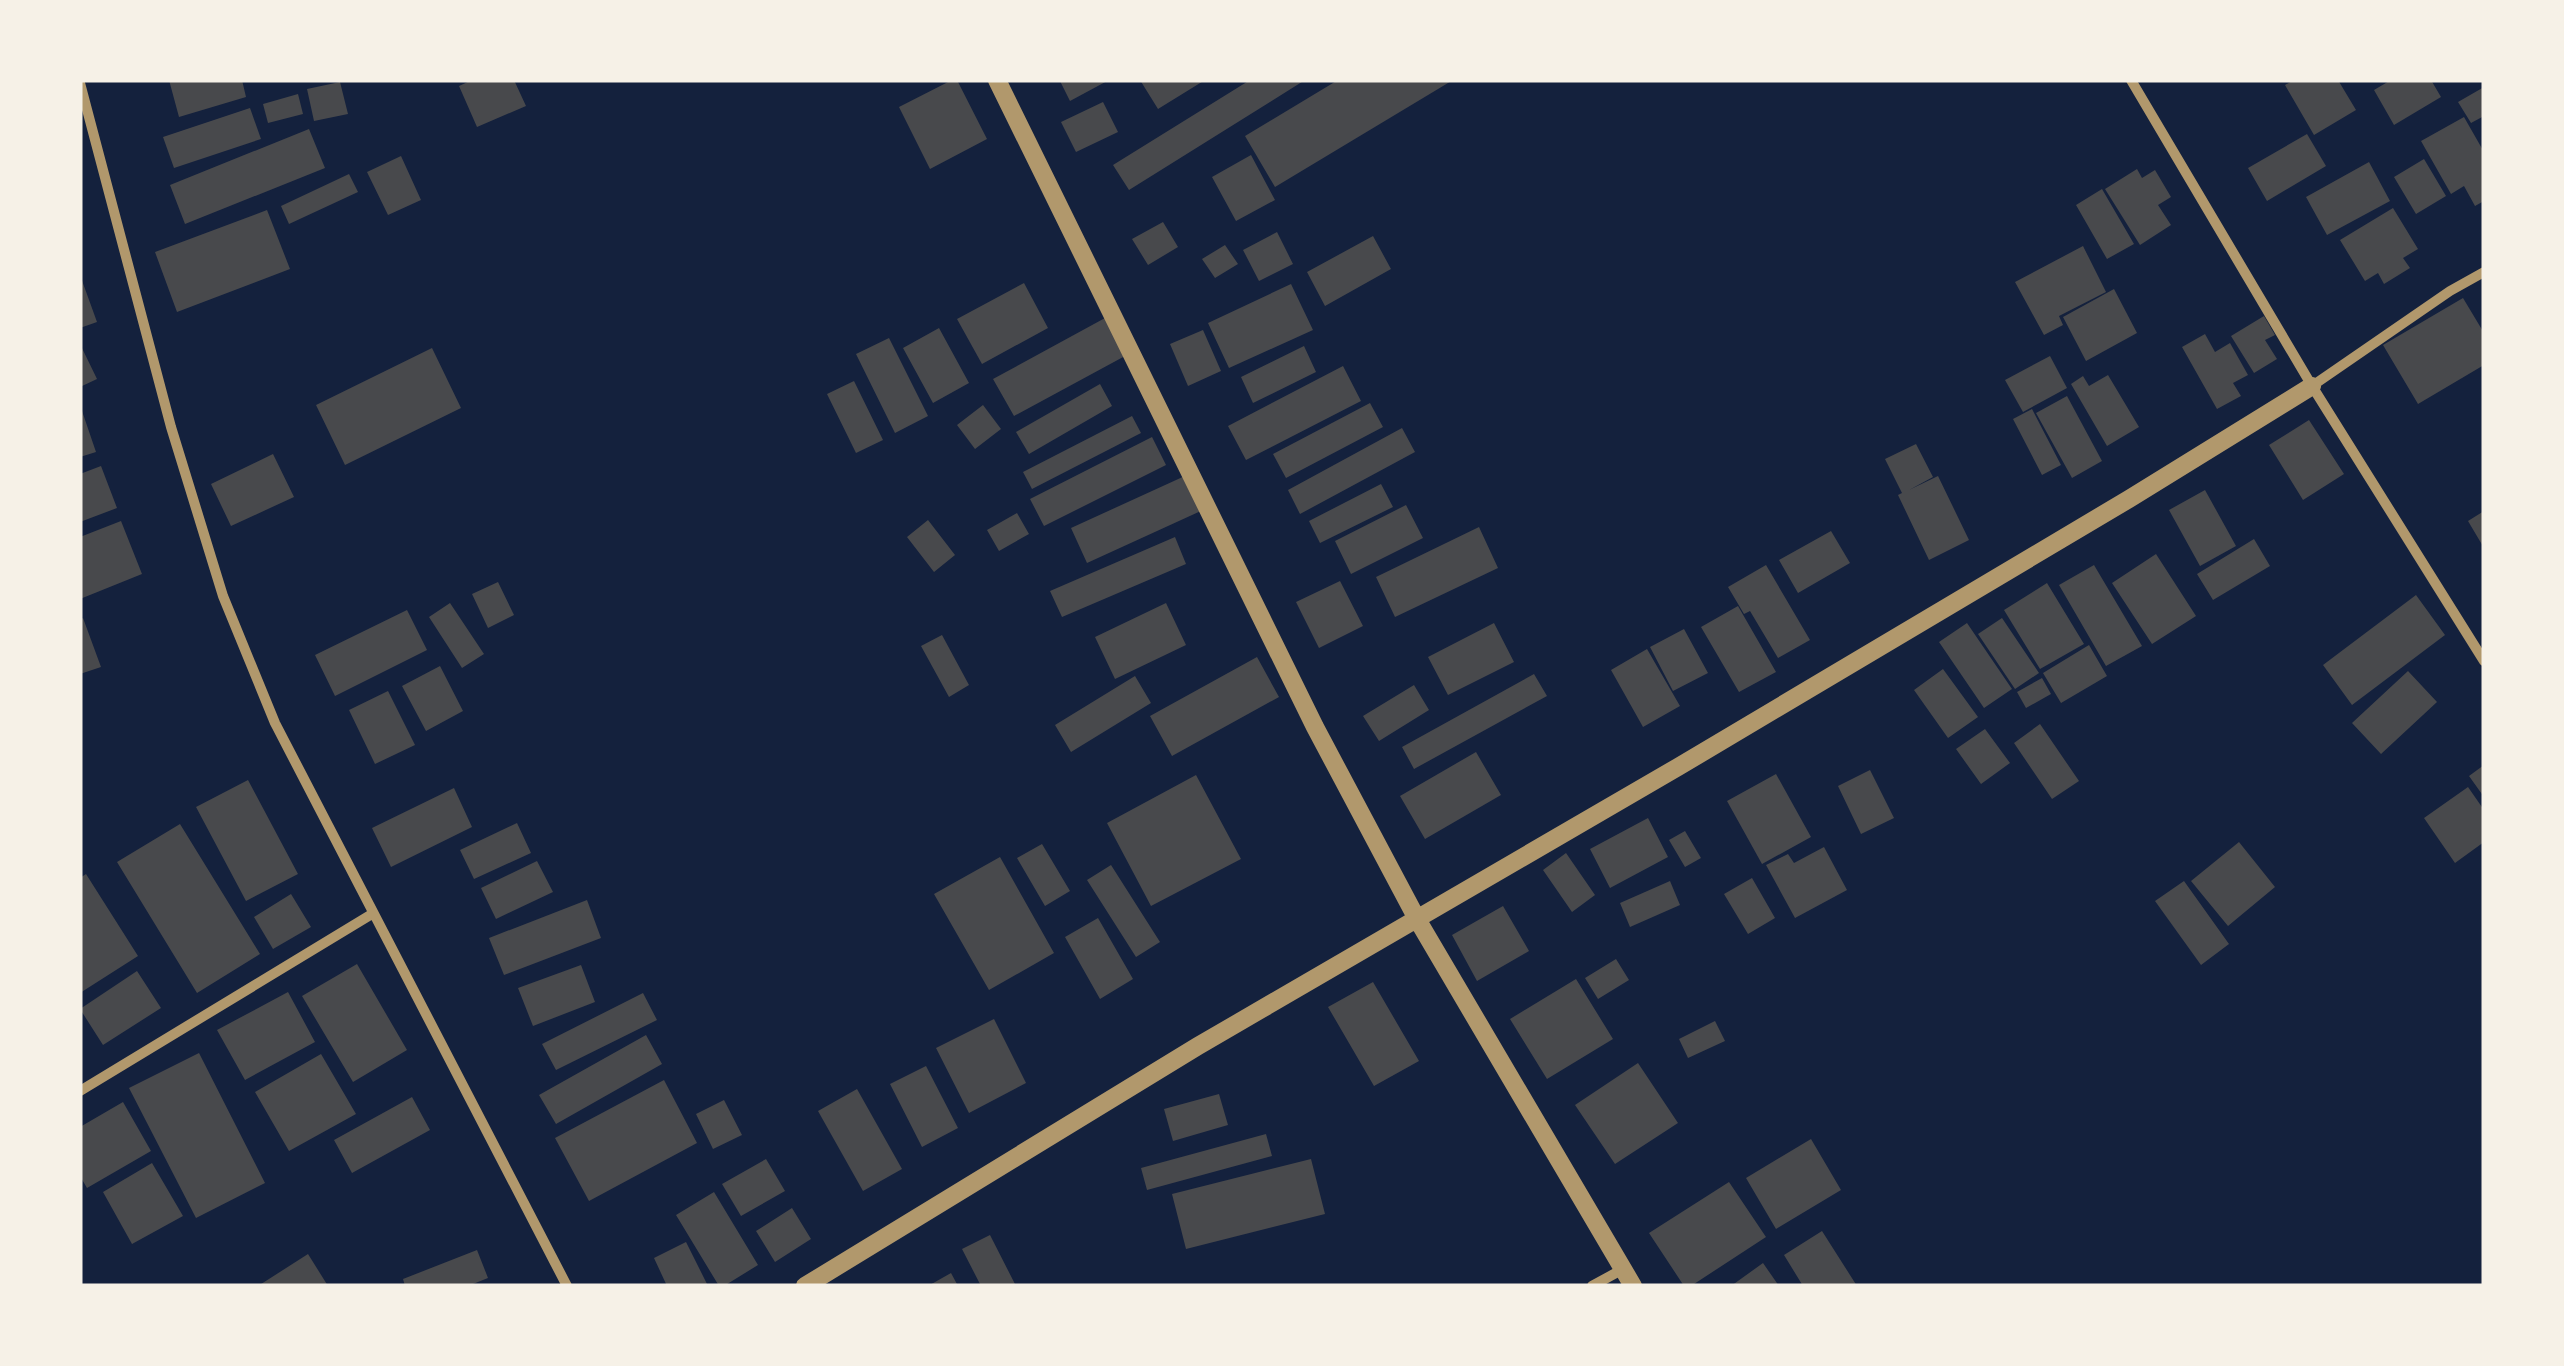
<svg xmlns="http://www.w3.org/2000/svg" width="2564" height="1366" font-family="Manrope,sans-serif">
	<style>
		.building { fill: #48494c }
		.lines { fill: none; stroke-linecap: round; stroke-linejoin: round }
		.minor { stroke: #b1986c; stroke-width: 10 }
		.tertiary { stroke: #b1986c; stroke-width: 18 }
	</style>
	<rect width="100%" height="100%" fill="#14213d"/>
	<path class="building" d="M169,80H242L246,97L179,117Z
		M472,80H514L526,106L477,127L459,86Z
		M952,80H957L987,139L930,169L899,107Z
		M1109,80L1070,101L1060,81L1062,80Z
		M1140,80H1205L1158,109Z
		M1250,80H1305L1129,190L1113,165Z
		M1338,80H1453L1275,187L1245,136Z
		M2294,80H2338L2356,110L2314,135L2285,85Z
		M2391,80H2431L2441,97L2394,125L2374,90Z
		M340,82L348,114L314,121L307,89Z
		M2484,87V116L2471,123L2458,102Z
		M298,94L303,114L268,123L263,104Z
		M1103,102L1118,132L1076,152L1061,122Z
		M250,108L261,139L174,168L163,137Z
		M2464,117L2484,152V201L2475,206L2464,186L2451,194L2421,141Z
		M309,129L325,168L185,224L170,185Z
		M2307,134L2326,166L2267,201L2248,168Z
		M1251,155L1275,200L1236,221L1212,177Z
		M401,156L421,200L388,215L367,172Z
		M2424,159L2446,196L2416,214L2394,177Z
		M2369,162L2390,201L2327,235L2306,197Z
		M2137,169L2142,178L2155,170L2171,197L2158,205L2171,225L2140,245L2105,189Z
		M349,174L358,192L289,224L281,206Z
		M2102,189L2134,244L2107,259L2076,205Z
		M2393,208L2418,249L2403,258L2410,268L2384,284L2378,273L2365,281L2340,240Z
		M267,210L290,269L177,312L155,252Z
		M1163,222L1178,247L1148,265L1132,239Z
		M1277,232L1293,264L1259,281L1243,250Z
		M1373,236L1391,269L1325,306L1307,272Z
		M1225,245L1238,264L1215,278L1202,259Z
		M2083,246L2106,292L2059,316L2063,325L2044,335L2015,282Z
		M80,275L97,322L80,328Z
		M1024,283L1048,328L982,364L957,319Z
		M1291,284L1313,330L1229,368L1208,323Z
		M2114,289L2137,333L2086,361L2063,317Z
		M2463,298L2484,333V365L2418,404L2383,345Z
		M2264,316L2275,335L2265,340L2277,359L2254,373L2231,336Z
		M1105,318L1125,356L1014,416L993,379Z
		M939,328L969,383L933,403L903,348Z
		M1203,330L1221,371L1188,386L1170,344Z
		M2205,334L2215,352L2230,343L2248,375L2233,383L2241,396L2217,409L2182,347Z
		M889,338L928,416L895,433L856,354Z
		M80,344L97,379L80,387Z
		M1304,346L1316,372L1253,403L1241,377Z
		M432,348L461,408L345,465L316,405Z
		M2050,356L2067,388L2023,412L2005,380Z
		M1343,366L1361,401L1246,460L1228,426Z
		M2108,375L2139,427L2107,446L2071,384L2083,376L2089,386Z
		M854,381L883,440L856,453L827,394Z
		M1100,384L1112,406L1029,454L1016,432Z
		M2067,396L2102,461L2072,478L2036,413Z
		M1370,403L1383,427L1286,478L1273,454Z
		M983,405L1001,429L975,449L957,425Z
		M81,408L96,452L80,457V409Z
		M2032,409L2061,465L2042,475L2013,419Z
		M1132,416L1141,433L1032,489L1023,472Z
		M2309,420L2344,474L2303,500L2269,445Z
		M1402,428L1415,452L1300,514L1288,490Z
		M1152,437L1166,465L1044,526L1030,499Z
		M1916,444L1933,477L1909,490L1938,476L1969,540L1929,560L1898,495L1902,493L1885,459Z
		M273,454L294,497L231,526L211,484Z
		M101,466L117,508L80,522V474Z
		M1187,475L1203,510L1087,563L1071,528Z
		M1381,484L1393,507L1320,543L1309,521Z
		M2205,490L2236,546L2200,566L2169,510Z
		M1406,505L1423,538L1351,574L1335,541Z
		M2484,511V548L2468,521Z
		M1017,513L1029,534L999,551L987,530Z
		M928,520L955,555L934,572L907,537Z
		M121,521L142,574L80,599V537Z
		M1479,527L1498,568L1395,617L1376,577Z
		M1831,531L1850,563L1798,593L1779,560Z
		M1175,537L1186,564L1062,617L1050,591Z
		M2254,539L2270,566L2213,600L2197,574Z
		M2156,554L2196,616L2152,644L2112,583Z
		M1766,565L1810,640L1778,658L1750,611L1744,614L1728,587Z
		M2094,565L2142,646L2106,666L2059,585Z
		M1340,581L1363,626L1319,648L1296,602Z
		M498,582L514,615L488,628L472,594Z
		M2047,583L2084,644L2040,669L2004,610Z
		M2416,595L2445,635L2352,705L2323,665Z
		M450,603L484,654L462,668L429,617Z
		M1166,603L1186,645L1115,679L1095,637Z
		M1738,606L1776,672L1739,692L1701,627Z
		M407,610L427,650L335,696L315,655Z
		M83,618L101,667L80,674V620Z
		M2002,618L2039,673L2015,689L1978,634Z
		M1494,623L1514,662L1448,695L1428,657Z
		M1967,623L2012,689L1984,708L1939,642Z
		M1684,629L1708,673L1673,691L1650,647Z
		M942,635L969,685L949,697L921,646Z
		M2089,645L2107,676L2061,703L2043,673Z
		M1647,649L1680,706L1643,727L1611,670Z
		M1257,657L1279,697L1172,756L1150,716Z
		M440,666L463,711L426,731L402,686Z
		M1943,669L1978,717L1948,738L1914,690Z
		M2408,671L2437,702L2381,754L2352,723Z
		M1534,674L1547,696L1414,769L1402,747Z
		M1135,676L1151,703L1071,752L1055,725Z
		M2042,678L2051,694L2026,708L2017,692Z
		M1414,685L1429,710L1379,741L1363,716Z
		M388,691L415,745L375,764L349,710Z
		M2040,724L2079,781L2052,799L2014,743Z
		M1985,729L2010,763L1981,784L1956,749Z
		M1476,752L1501,795L1425,839L1400,796Z
		M2484,765V797L2469,776Z
		M1870,770L1894,818L1861,834L1838,786Z
		M1776,774L1811,837L1762,864L1727,801Z
		M1196,775L1241,859L1151,906L1107,823Z
		M248,780L298,874L246,901L196,807Z
		M2468,787L2484,810V842L2455,863L2424,818Z
		M454,788L472,827L391,867L372,828Z
		M1648,818L1668,857L1610,888L1590,849Z
		M517,823L531,853L474,879L460,850Z
		M180,824L260,954L197,993L117,862Z
		M1685,831L1701,858L1685,867L1669,840Z
		M2239,842L2275,887L2228,926L2191,881Z
		M1042,844L1070,891L1045,906L1017,858Z
		M1824,847L1847,890L1795,918L1766,865L1788,854L1794,863Z
		M1566,853L1595,895L1572,912L1543,870Z
		M1000,857L1054,953L989,990L934,894Z
		M537,861L553,892L496,919L481,888Z
		M1111,865L1160,942L1136,957L1087,880Z
		M86,874L138,956L80,993V878Z
		M1752,878L1775,918L1748,934L1724,894Z
		M1670,881L1680,905L1630,927L1620,903Z
		M2184,881L2229,944L2201,965L2155,901Z
		M291,894L311,927L273,949L254,917Z
		M587,900L601,938L504,975L489,938Z
		M1503,906L1529,951L1477,981L1452,935Z
		M1098,918L1133,979L1100,999L1065,937Z
		M1616,959L1629,980L1598,999L1585,978Z
		M357,964L407,1050L353,1082L302,996Z
		M581,965L595,1002L533,1026L518,988Z
		M137,971L161,1008L103,1045L80,1009Z
		M1576,979L1613,1039L1547,1079L1510,1019Z
		M1373,982L1419,1061L1374,1086L1328,1007Z
		M288,992L315,1042L245,1080L217,1030Z
		M643,993L657,1020L556,1070L542,1044Z
		M994,1019L1026,1083L969,1113L936,1048Z
		M1715,1021L1725,1041L1688,1058L1679,1039Z
		M646,1035L662,1064L556,1124L539,1095Z
		M199,1053L265,1183L196,1218L129,1088Z
		M321,1054L356,1114L289,1151L255,1092Z
		M1638,1063L1678,1123L1615,1164L1575,1105Z
		M926,1066L958,1128L922,1147L890,1084Z
		M664,1080L697,1143L589,1201L555,1138Z
		M857,1089L902,1169L863,1191L818,1111Z
		M1219,1094L1228,1125L1173,1141L1164,1109Z
		M412,1097L430,1130L352,1173L334,1140Z
		M724,1100L742,1135L713,1149L696,1114Z
		M123,1102L151,1151L87,1188L80,1176V1127Z
		M1266,1134L1272,1156L1147,1190L1141,1168Z
		M1811,1139L1841,1190L1776,1229L1746,1178Z
		M766,1159L785,1191L741,1216L722,1184Z
		M1311,1159L1325,1214L1186,1249L1172,1194Z
		M152,1163L183,1216L132,1244L103,1192Z
		M1729,1182L1766,1237L1691,1286H1684L1649,1233Z
		M714,1192L758,1265L724,1286H719L676,1215Z
		M792,1208L811,1239L775,1262L756,1231Z
		M1822,1231L1857,1286H1803L1784,1255Z
		M990,1235L1016,1286H981L962,1249Z
		M686,1242L708,1286H667L654,1258Z
		M477,1250L488,1278L468,1286H405L403,1279Z
		M308,1254L328,1286H258Z
		M1763,1263L1779,1286H1731Z
		M951,1273L958,1286H928Z"/>
	<g class="lines">
		<path class="minor" d="M2131,80L2312,386L2484,661
			M80,83L171,427L223,596L275,723L567,1286
			M2312,386L2450,291L2484,272
			M80,1091L372,914
			M1592,1286L1623,1269"/>
		<path class="tertiary" d="M997,80L1315,727L1417,919L1633,1286
			M805,1286L1198,1046L1678,767L2129,499L2312,386"/>
	</g>
	<rect width="2564" height="1366" fill="none" stroke="#f6f1e7" stroke-width="165"/>
</svg>
